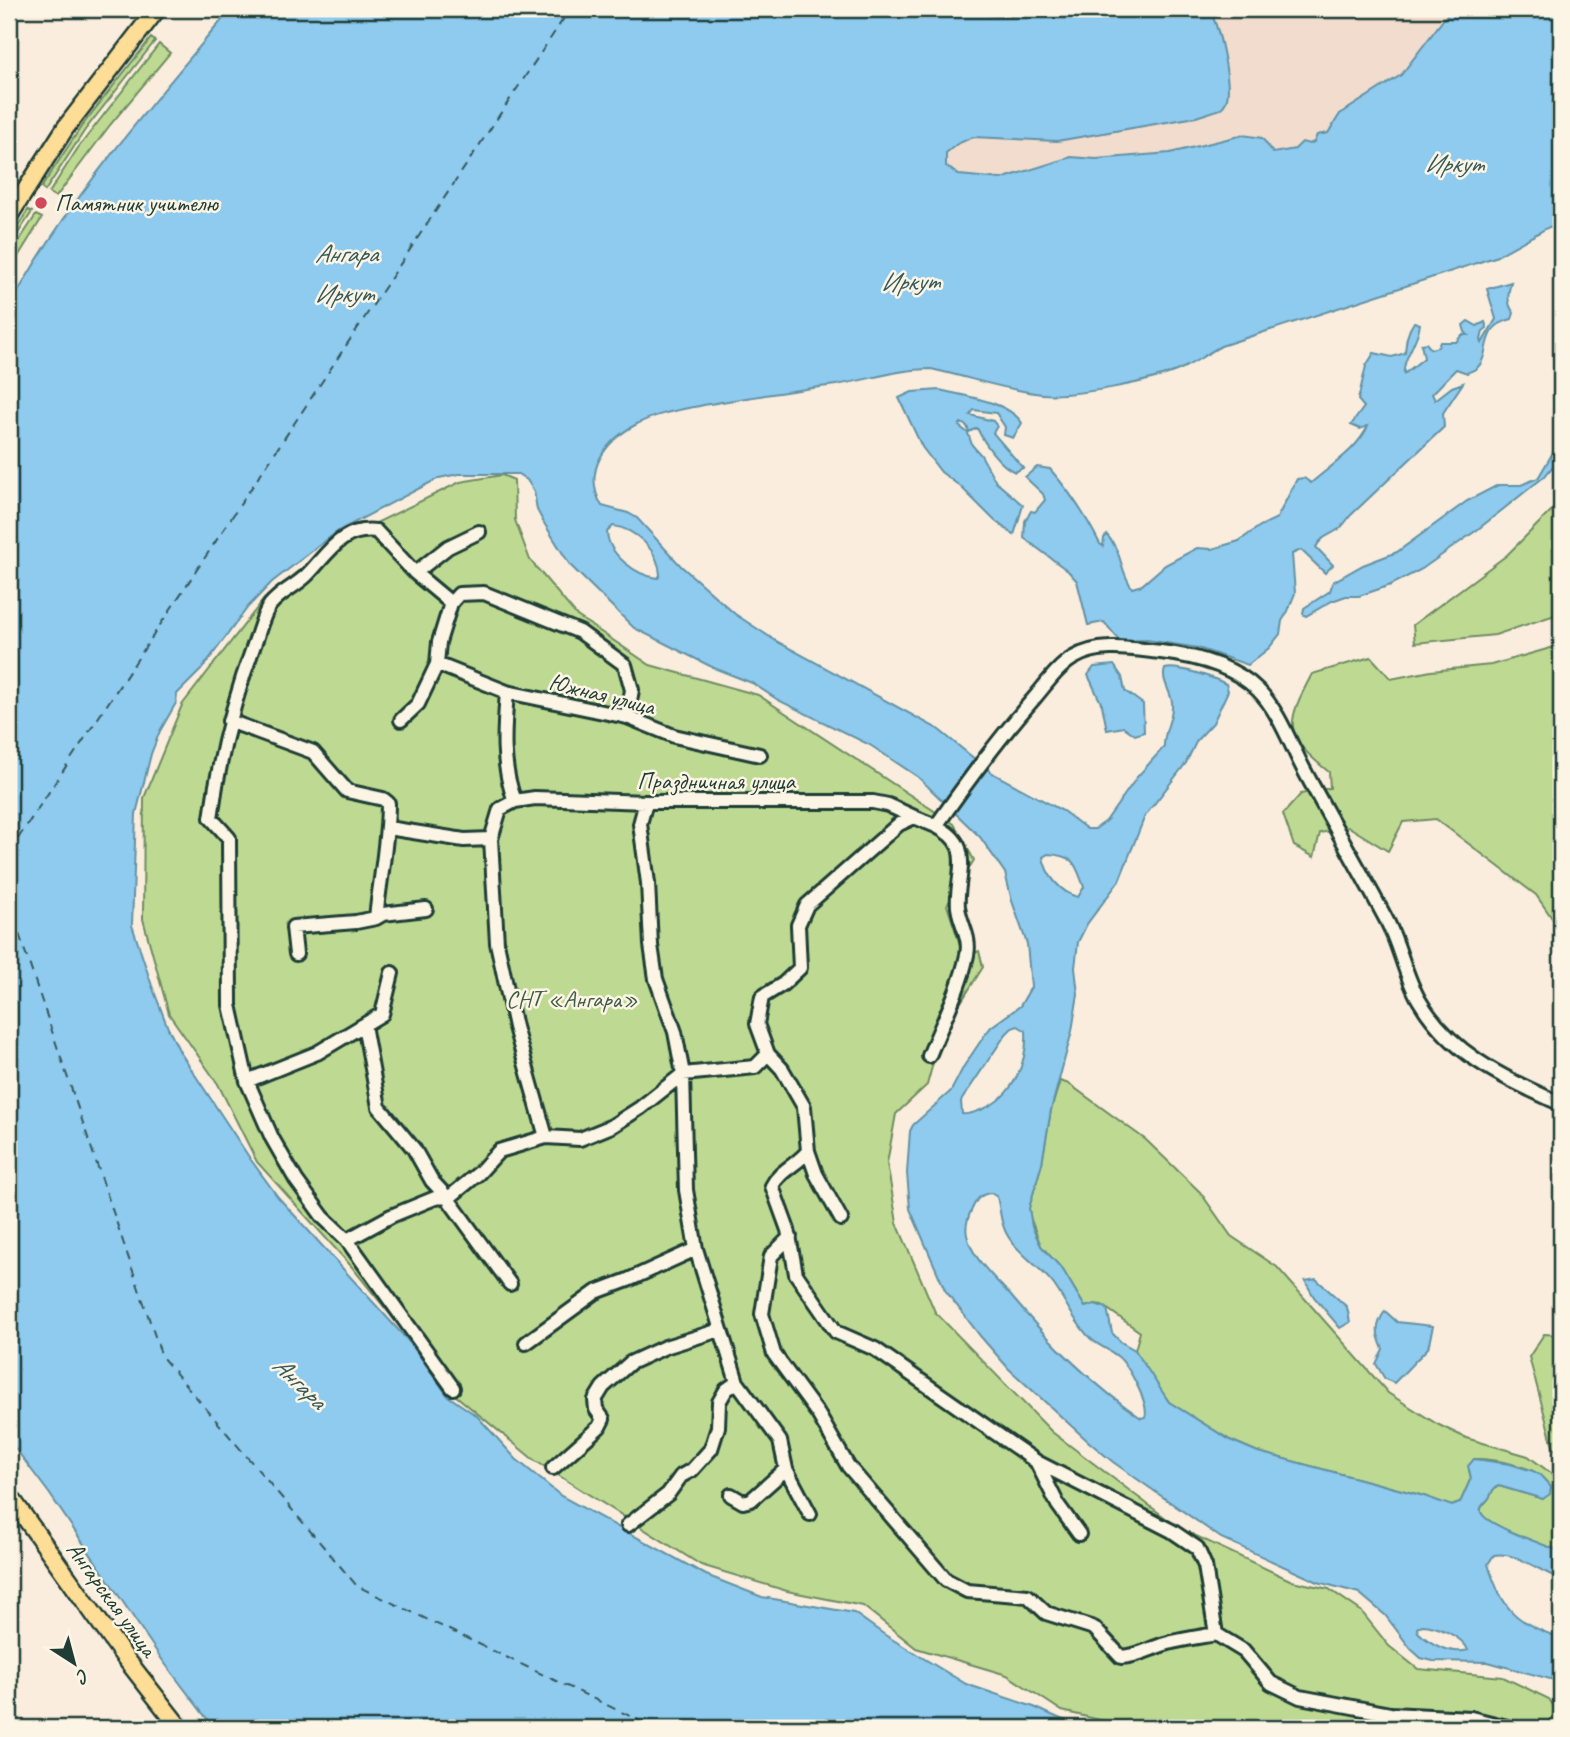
<svg xmlns="http://www.w3.org/2000/svg" width="1570" height="1737" font-family="Caveat,sans-serif">
	<style>
		.built { fill: #f1dccd }
		.green { fill: #beda92; stroke: #6e8c63; stroke-width: 2 }
		.water { fill: #8fcaef; stroke: #6292a4; stroke-width: 2; fill-rule: evenodd }
		.lines { fill: none; stroke-linecap: round; stroke-linejoin: round }
		.ferry { stroke: #355959; stroke-width: 2; stroke-dasharray: 9 7; stroke-linecap: butt }
		.minor-casing { stroke: #1f3d34; stroke-width: 18 }
		.major-casing { stroke: #1f3d34; stroke-width: 21 }
		.minor { stroke: #fcf5e5; stroke-width: 12 }
		.major { stroke: #fedd96; stroke-width: 16 }
		.poi-dot { fill: #d1495b; stroke: #fcf5e5; stroke-width: 2.5 }
		.labels { text-anchor: middle; stroke-width: 5; stroke-linejoin: round; paint-order: stroke }
		.poi-label { font-size: 24px; fill: #1f3d34; stroke: #fcf5e5; text-anchor: start }
		.street-label { font-size: 24px; fill: #1f3d34; stroke: #fcf5e5 }
		.park-label { font-size: 24px; fill: #3f5c47; stroke: #fcf5e5 }
		.water-label { font-size: 26px; font-style: italic; fill: #355959; stroke: #fcf5e5 }
	</style>
	<rect width="100%" height="100%" fill="#fbeddd"/>
	<filter id="ink" filterUnits="userSpaceOnUse"><feTurbulence type="fractalNoise" baseFrequency=".0143" numOctaves="2"/><feDisplacementMap in="SourceGraphic" scale="14" xChannelSelector="R" yChannelSelector="G"/><feConvolveMatrix kernelMatrix="1 2 1 2 8 2 1 2 1" color-interpolation-filters="sRGB"/></filter>
	<g filter="url(#ink)">
		<path class="built" d="M1208,9H1446L1449,12L1401,75L1340,114L1328,133L1315,137L1314,142L1309,144L1301,143L1295,149L1273,154L1262,138L1243,135L1170,153L1096,159L1071,157L1001,179L959,175L946,166L944,160L949,150L964,140L973,137L1057,141L1136,128L1212,14Z"/>
		<path class="green" d="M151,38L155,41L85,130L45,191L41,188L81,127Z
			M159,44L170,53L110,125L56,197L49,193L78,148Z
			M28,210L32,212L9,247L13,250L36,215L42,218L9,271V240Z
			M502,475L514,480L515,520L530,560L577,616L650,665L758,695L954,824L974,860L947,905L964,957L979,951L983,967L941,1034L927,1085L896,1114L887,1163L897,1223L935,1312L1052,1432L1179,1528L1292,1581L1329,1589L1361,1611L1389,1646L1418,1669L1503,1677L1549,1699L1561,1717V1728H1134L1062,1711L1007,1675L916,1648L863,1606L787,1591L701,1565L534,1460L455,1395L352,1267L257,1162L218,1084L169,1014L143,919L144,798L182,705L264,599L333,544L460,482Z
			M1561,501V613L1495,635L1415,643L1413,625L1507,555Z
			M1561,645V931L1536,895L1436,819L1403,822L1388,851L1349,827L1320,833L1314,857L1294,846L1283,814L1301,794L1330,788L1329,772C1282,735 1286,723 1312,674L1371,657L1391,679L1431,671L1491,665Z
			M1060,1081L1069,1084L1146,1140L1200,1192L1231,1236L1277,1267L1388,1393L1437,1424L1466,1438L1528,1456L1561,1481V1552C1547,1546 1484,1525 1481,1512C1479,1506 1486,1503 1489,1498C1493,1492 1491,1489 1499,1486L1543,1499L1551,1487C1547,1483 1544,1478 1539,1475C1527,1465 1490,1458 1474,1459L1469,1470L1471,1478L1460,1503L1451,1506L1424,1496L1258,1452L1230,1440L1169,1402L1136,1355L1135,1350L1140,1332L1102,1305L1095,1304L1085,1307L1063,1270L1041,1246L1030,1217L1029,1208L1042,1163L1051,1110Z
			M1544,1334L1561,1335V1458L1553,1446L1529,1357Z"/>
		<path class="water" d="M231,9H986L989,15L1004,17L1076,9H1208C1219,22 1231,82 1227,99C1226,103 1223,106 1221,109L1196,117L1057,141L973,137L957,144L946,153V166L959,175L1001,179L1071,157L1096,159L1170,153L1243,135L1262,138L1273,153L1295,149L1302,142L1309,144L1314,142L1317,135L1328,133L1340,114L1401,75L1449,12L1456,9H1561V224L1549,227L1495,257L1221,346C1208,353 1196,362 1183,368C1154,382 1074,397 1042,394C1005,390 968,377 931,369C899,369 868,380 836,385C794,390 752,397 709,404C686,409 659,412 637,424C605,441 582,471 602,506L628,513L637,518L681,566L735,614L776,641L938,729L992,773L1063,811L1087,829H1095L1106,821L1137,777L1164,747C1163,731 1174,717 1172,702C1170,690 1161,680 1165,669C1177,665 1215,678 1226,684L1228,691L1213,723L1197,740L1186,763L1145,816L1119,881L1087,924L1078,942L1075,968L1078,994L1072,1031L1051,1110L1042,1163L1029,1208L1032,1227L1041,1246L1063,1270L1085,1307L1095,1304L1107,1308L1112,1333L1121,1342L1135,1350L1169,1402L1230,1440L1258,1452L1424,1496L1452,1506L1460,1503L1471,1478L1468,1466L1474,1459L1510,1464L1533,1471L1540,1475L1551,1487L1550,1494L1543,1499L1499,1486C1491,1489 1493,1492 1489,1498C1486,1503 1479,1506 1481,1512C1484,1525 1547,1545 1561,1552V1579C1540,1572 1516,1551 1494,1555L1488,1564C1502,1610 1516,1623 1561,1638V1682L1488,1662L1433,1661L1421,1658L1411,1649L1385,1615L1359,1593L1318,1582L1221,1538L1113,1462L1089,1442L1009,1369L981,1337L945,1290L910,1209L907,1173L910,1131L913,1125L951,1091L964,1066L984,1036L991,1027L1020,1006L1031,987L1027,944L1012,901L1005,873L980,837L918,777L870,745L778,700L752,683L714,668L634,628L570,565L544,523L537,510L534,491L527,480L518,474H459L439,478L338,531L272,582L248,607L201,670L177,694L176,703L160,731L151,754L136,814L132,925L152,986L168,1028L180,1052L251,1160L278,1197L411,1344L448,1396L477,1416L516,1459L561,1496L706,1575L762,1597L854,1613L885,1635L966,1684L1034,1707L1081,1728H214L163,1661L49,1493L9,1440V308C68,198 152,104 231,9ZM613,526C636,529 659,551 660,575L658,578C636,576 608,554 607,532ZM1048,854C1076,856 1075,864 1084,887L1078,897C1061,893 1046,875 1043,857ZM1018,1026L1026,1031C1028,1062 1013,1097 983,1109C975,1112 970,1115 962,1114L961,1101L1006,1034L1012,1028ZM991,1193L997,1197C1001,1212 1000,1224 1009,1238C1021,1256 1041,1267 1054,1285C1066,1302 1075,1323 1090,1338C1098,1346 1109,1349 1117,1356C1128,1364 1150,1405 1145,1417L1141,1418C1092,1384 1049,1342 1011,1296C996,1279 972,1259 967,1235C965,1227 968,1216 972,1209C976,1200 980,1194 991,1193ZM1422,1625C1436,1625 1463,1637 1468,1650C1451,1655 1430,1644 1418,1632L1417,1628Z
			M1511,282C1508,293 1506,303 1514,313L1512,319C1478,327 1492,354 1477,368C1475,370 1471,371 1467,373L1456,369L1432,394L1435,400L1452,387L1463,383L1443,413L1444,427L1350,516C1347,520 1343,526 1339,529C1329,536 1322,536 1316,547L1333,565L1325,573L1301,550L1292,554L1295,593L1288,611L1282,621L1280,634L1269,648L1248,665L1198,648L1147,640L1120,641L1104,622L1088,625L1077,581L1068,571L1024,538L1025,521L1031,511L1035,512L1045,500L1043,494L1025,477L1037,467L1050,469C1071,493 1086,516 1100,544L1103,546L1104,538L1107,535C1123,553 1119,569 1132,588L1142,585L1165,565L1197,548L1212,549L1239,541L1260,526L1277,518L1297,479L1304,478L1311,483C1330,466 1357,450 1368,426L1360,429L1351,425L1364,407L1358,400L1366,366L1374,353L1392,357L1405,353C1406,341 1407,332 1414,322L1420,324C1418,342 1402,359 1404,374L1424,358L1421,344L1426,343L1431,349L1438,347L1440,342H1456L1462,335H1468L1465,332L1463,325L1468,321L1477,326L1485,322L1487,328L1483,331L1481,340L1482,343L1496,319L1487,289Z
			M940,390C963,396 1008,401 1022,423L1013,438L1004,435L1005,427L996,413L974,410L970,415L993,421L997,426L993,433L1023,468L1015,472C1000,466 984,443 977,428L969,432L967,426L961,423L959,426L968,433L972,445L981,455L996,482L1023,505L1014,535L995,521L961,487L941,472L922,447L899,398L912,392Z
			M1561,439V456L1545,476L1477,530L1422,569L1391,585L1359,596H1346L1332,601L1306,616L1303,614L1304,608L1330,591L1333,582L1363,565L1397,552L1467,501L1498,485H1521L1538,478Z
			M1114,665L1122,677L1125,691L1143,704L1144,732L1135,735L1124,727L1107,730L1102,705L1088,675L1094,667Z
			M1316,1279L1347,1307L1350,1322L1340,1328L1314,1297L1305,1281Z
			M1385,1311L1397,1322L1433,1326L1428,1348L1394,1383L1385,1379L1376,1364L1383,1349C1376,1333 1375,1326 1385,1311Z"/>
		<g class="lines">
			<path class="ferry" d="M9,852L570,9
				M9,904L162,1357L357,1586L655,1728"/>
			<defs>
				<path id="minor" d="M415,573L376,531C341,527 328,554 307,575C295,587 281,591 270,605C262,616 259,633 254,645C233,702 219,758 211,818L229,838L230,1005L247,1081L272,1138L296,1180L323,1217L347,1240L453,1388
					M451,603L459,594L484,593L580,632L625,665L632,690L627,717
					M437,664L507,692L627,717L674,736L760,755
					M507,692C504,730 501,765 515,801L500,809L491,839L497,943L515,1027L546,1137
					M401,720L418,704L437,664L439,642L451,603L415,573L448,547L479,532
					M229,721L313,752L347,791L383,799L388,803C388,841 380,879 376,918
					M515,801L535,798L646,802H873L888,805L914,817
					M646,802L640,824L648,883L651,945L656,979L675,1032L683,1074L686,1190L696,1249L737,1382L780,1441L786,1469L810,1514
					M388,828L464,840L491,839
					M296,954L293,927L356,922L376,918L383,914L426,909
					M364,1025L379,1107L414,1149L432,1181L446,1196L510,1284
					M929,1056C942,1023 960,989 967,955C971,937 960,924 958,907C956,888 965,866 959,848C955,837 946,831 936,826
					M247,1081L317,1053L382,1014L392,973
					M808,1151C797,1165 780,1170 772,1186L788,1230L796,1274L836,1332L875,1349L1037,1462L1172,1531L1197,1548L1205,1566L1216,1634L1244,1651L1271,1683L1300,1697L1390,1714L1471,1718L1511,1728
					M841,1219L816,1174L808,1151L804,1107L782,1069L768,1054L757,1024L762,997L783,984L800,968L798,925L807,905L899,824L914,817L936,826C968,780 1000,737 1036,696C1047,683 1058,667 1073,658C1099,642 1133,649 1161,652C1195,656 1233,665 1258,690C1278,710 1290,743 1303,768C1330,819 1360,870 1387,921C1400,946 1405,976 1419,1000C1452,1056 1505,1078 1561,1104
					M790,1237L771,1256L762,1314L774,1354L818,1414L848,1466L946,1580L967,1591L1028,1596L1046,1613L1094,1628L1121,1657C1139,1656 1148,1649 1165,1644C1182,1639 1199,1637 1216,1634
					M347,1240L391,1216L435,1198L451,1196L479,1173L499,1151L546,1137L580,1139L612,1126L640,1108L683,1074L755,1067L768,1054
					M526,1343L596,1292L628,1280L696,1249
					M1037,1463L1058,1505L1079,1534
					M553,1468L599,1427L603,1419L596,1409L595,1400L603,1387L630,1363L665,1347L720,1330
					M731,1495L743,1502L751,1500L786,1469
					M628,1525L668,1494L681,1476L692,1470L711,1449L718,1427L719,1402L726,1390L737,1382"/>
				<path id="major" d="M9,216L66,127L157,9
					M9,1495L123,1655L180,1728"/>
			</defs>
			<use href="#minor" class="minor-casing"/>
			<use href="#major" class="major-casing"/>
			<use href="#minor" class="minor"/>
			<use href="#major" class="major"/>
		</g>
	</g>
	<circle class="poi-dot" cx="41" cy="203" r="7"/>
	<g class="labels">
		<g class="poi-label">
			<text x="55" y="211">Памятник учителю</text>
		</g>
		<g class="street-label">
			<text transform="translate(602 694) rotate(14)" y="8">Южная улица</text>
			<text x="716" y="789">Праздничная улица</text>
			<text transform="translate(112 1599) rotate(54)" y="8">Ангарская улица</text>
		</g>
		<g class="park-label">
			<text x="572" y="1007">СНТ «Ангара»</text>
		</g>
		<g class="water-label">
			<text x="1454" y="172">Иркут</text>
			<text x="346" y="262">Ангара</text>
			<text transform="translate(910 281) rotate(-2)" y="9">Иркут</text>
			<text transform="translate(344 293) rotate(-1)" y="9">Иркут</text>
			<text transform="translate(300 1382) rotate(44)" y="9">Ангара</text>
		</g>
	</g>
	<rect width="1570" height="1737" fill="none" stroke="#fcf5e5" stroke-width="35"/>
	<rect x="18" y="18" width="1535" height="1702" fill="none" stroke="#1f3d34" stroke-width="2.5" filter="url(#ink)"/>
	<g transform="translate(74 1663) rotate(144)" stroke="#fcf5e5" stroke-width="5" paint-order="stroke">
	<path d="M0-5L12 26L0 18L-12 26Z" fill="#1f3d34"/>
	<text y="-10" font-size="19" font-weight="bold" text-anchor="middle" fill="#1f3d34">С</text>
	</g>
</svg>
